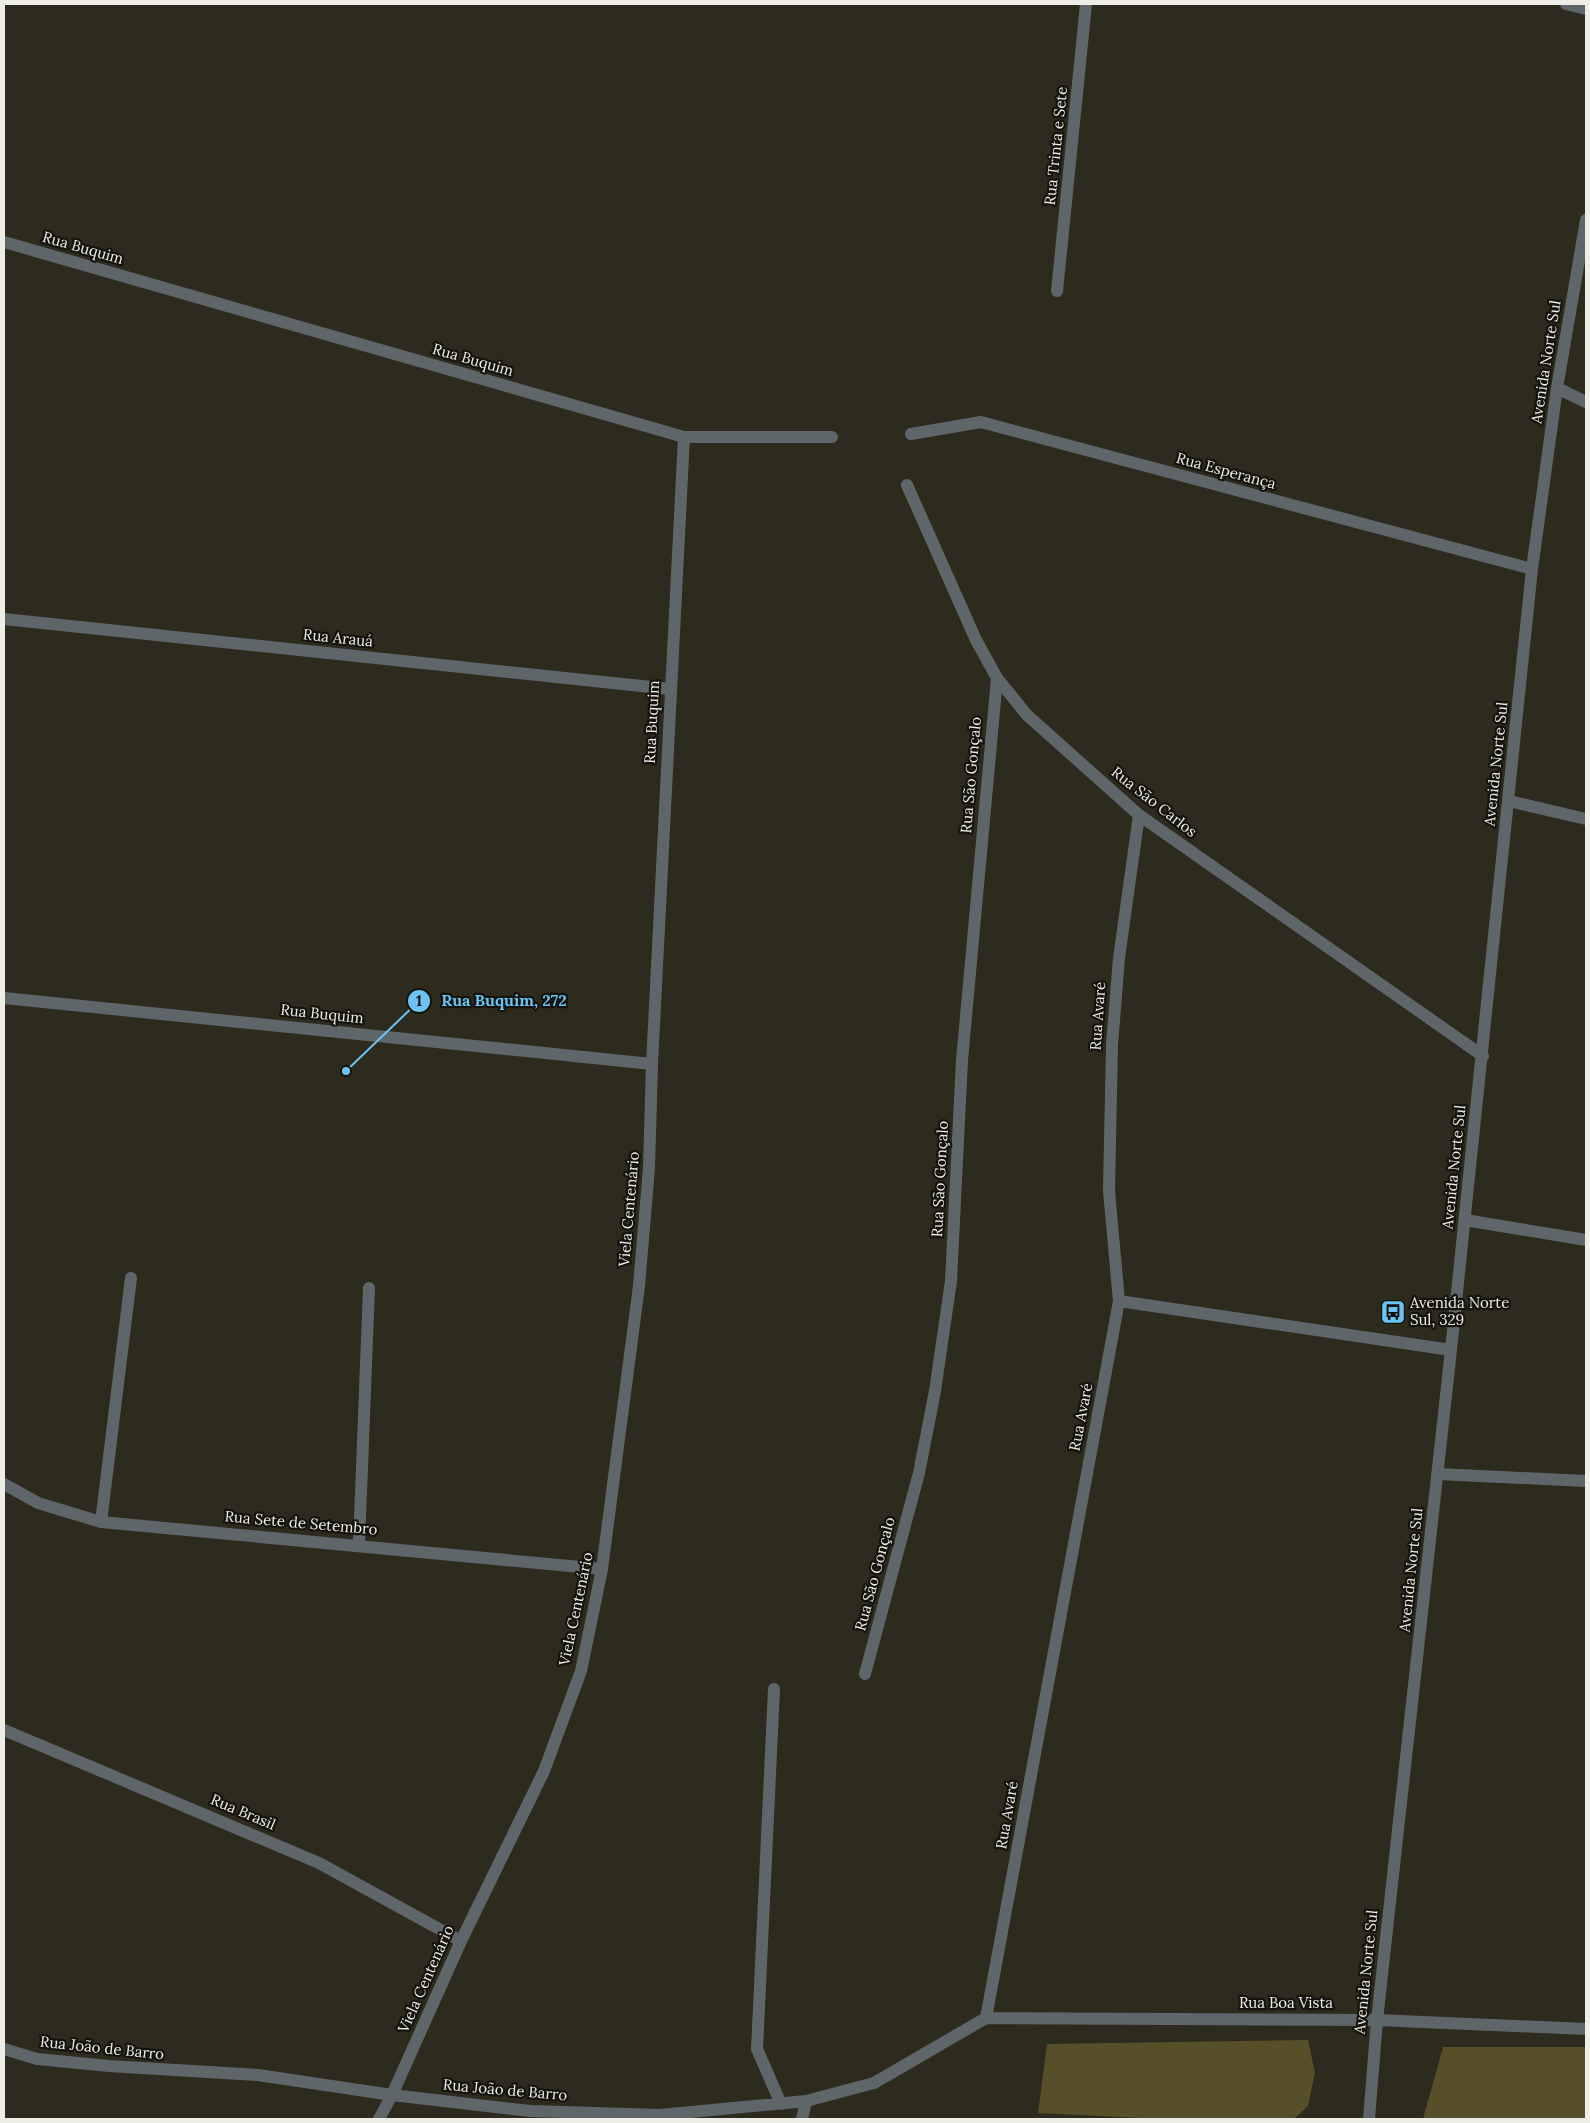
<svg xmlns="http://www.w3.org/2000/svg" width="1590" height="2123" font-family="Lora,serif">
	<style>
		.grass { fill: #564f2a }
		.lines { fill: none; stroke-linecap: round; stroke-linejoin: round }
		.minor { stroke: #5f666a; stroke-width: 12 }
		.labels { text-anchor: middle; stroke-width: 4.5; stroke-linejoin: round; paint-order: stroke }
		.street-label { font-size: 15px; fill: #efeee6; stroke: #14130d }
		.poi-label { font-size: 15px; fill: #efeee6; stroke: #14130d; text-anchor: start }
		.leader { fill: none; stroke: #6cc3f2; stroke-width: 2 }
		.callout-dot { fill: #6cc3f2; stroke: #14130d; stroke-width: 2 }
		.mark-label { font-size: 15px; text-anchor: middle; font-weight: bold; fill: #111 }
		.callout-label { font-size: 16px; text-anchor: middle; font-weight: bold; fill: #6cc3f2; stroke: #14130d; stroke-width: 4.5; stroke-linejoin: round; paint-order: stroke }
	</style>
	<rect width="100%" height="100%" fill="#2d2b1d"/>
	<path class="grass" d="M1308,2040L1315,2073L1308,2106L1294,2119H1161L1038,2113L1047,2044Z
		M1443,2047H1586V2119H1423Z"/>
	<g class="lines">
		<path class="minor" d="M1566,4L1586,9
			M4,242L684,437L652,1064L649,1168L639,1286L602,1569L581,1671L544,1771L461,1941L392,2095L379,2119
			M1057,291L1086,4
			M1557,388L1586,402
			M911,434L981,422L1532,569
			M684,437H832
			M907,485L976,640L997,678L1027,715L1139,815L1483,1056
			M4,619L670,689
			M1509,801L1586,819
			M4,998L652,1064
			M1465,1220L1586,1240
			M1119,1301L1451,1350
			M1438,1474L1586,1481
			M4,1484L38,1503L101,1522L602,1569
			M101,1522L131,1278
			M359,1544L369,1288
			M865,1674L919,1473L935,1391L951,1281L962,1060L997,678
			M774,1689L757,2049L781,2104
			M4,1730L319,1863L461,1941
			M986,2018L1119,1301L1109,1191L1112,1045L1119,958L1139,815
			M4,2049L37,2059L109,2066L258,2075L392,2095L530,2111L660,2115L806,2101L874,2083L986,2018L1377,2020L1586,2029
			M802,2119L806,2101
			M1369,2119L1377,2020L1451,1350L1532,569L1557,388L1586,220"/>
	</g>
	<defs>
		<symbol id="bus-square" viewBox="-11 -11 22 22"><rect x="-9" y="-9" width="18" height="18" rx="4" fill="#6cc3f2" stroke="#14130d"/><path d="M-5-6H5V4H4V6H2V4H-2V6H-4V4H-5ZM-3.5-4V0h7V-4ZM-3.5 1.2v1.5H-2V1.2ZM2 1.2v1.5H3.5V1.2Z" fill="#111"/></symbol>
	</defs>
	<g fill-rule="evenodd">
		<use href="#bus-square" x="1379" y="1298" width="28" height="28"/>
	</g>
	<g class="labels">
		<g class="street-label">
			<text transform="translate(1056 146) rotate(-84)" y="5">Rua Trinta e Sete</text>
			<text transform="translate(83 248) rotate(16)" y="5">Rua Buquim</text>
			<text transform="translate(473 360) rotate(16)" y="5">Rua Buquim</text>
			<text transform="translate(1546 362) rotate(-81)" y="5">Avenida Norte Sul</text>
			<text transform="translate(1226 471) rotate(15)" y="5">Rua Esperança</text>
			<text transform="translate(338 638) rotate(6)" y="5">Rua Arauá</text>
			<text transform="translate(652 722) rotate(-87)" y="5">Rua Buquim</text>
			<text transform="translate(1496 764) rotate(-84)" y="5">Avenida Norte Sul</text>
			<text transform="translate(971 775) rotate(-85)" y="5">Rua São Gonçalo</text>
			<text transform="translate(1154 802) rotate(38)" y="5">Rua São Carlos</text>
			<text transform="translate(322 1014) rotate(6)" y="5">Rua Buquim</text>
			<text transform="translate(1098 1016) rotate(-86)" y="5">Rua Avaré</text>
			<text transform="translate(1454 1167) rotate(-84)" y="5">Avenida Norte Sul</text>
			<text transform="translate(940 1179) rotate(-87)" y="5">Rua São Gonçalo</text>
			<text transform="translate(629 1209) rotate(-85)" y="5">Viela Centenário</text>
			<text transform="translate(1081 1417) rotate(-79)" y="5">Rua Avaré</text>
			<text transform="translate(301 1523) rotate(5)" y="5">Rua Sete de Setembro</text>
			<text transform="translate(1411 1570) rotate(-84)" y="5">Avenida Norte Sul</text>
			<text transform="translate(875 1574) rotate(-75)" y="5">Rua São Gonçalo</text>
			<text transform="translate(576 1609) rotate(-78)" y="5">Viela Centenário</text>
			<text transform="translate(243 1812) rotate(23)" y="5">Rua Brasil</text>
			<text transform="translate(1007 1815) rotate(-80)" y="5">Rua Avaré</text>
			<text transform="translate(1366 1972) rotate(-84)" y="5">Avenida Norte Sul</text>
			<text transform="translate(426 1979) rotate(-66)" y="5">Viela Centenário</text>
			<text x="1286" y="2008">Rua Boa Vista</text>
			<text transform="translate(102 2048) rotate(6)" y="5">Rua João de Barro</text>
			<text transform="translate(505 2090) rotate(5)" y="5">Rua João de Barro</text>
		</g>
		<g class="poi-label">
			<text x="1410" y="1308">Avenida Norte<tspan x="1410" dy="17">Sul, 329</tspan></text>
		</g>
	</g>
	<path class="leader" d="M346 1071L419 1001"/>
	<g class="callout-dot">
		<circle cx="346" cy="1071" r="5"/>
		<circle cx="419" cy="1001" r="12"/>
	</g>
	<g class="mark-label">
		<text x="419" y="1006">1</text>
	</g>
	<g class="callout-label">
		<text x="504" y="1006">Rua Buquim, 272</text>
	</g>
	<rect width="1590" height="2123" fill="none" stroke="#efeee6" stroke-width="10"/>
</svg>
